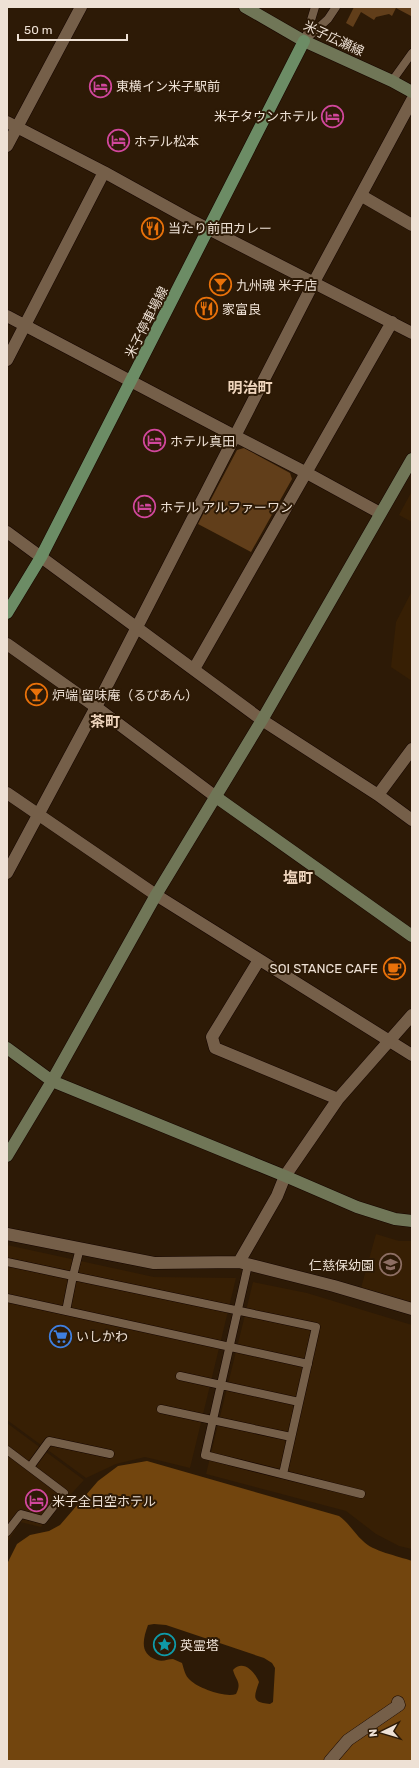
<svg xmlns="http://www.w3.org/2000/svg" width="419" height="1768" font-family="Rubik,'Noto Sans JP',sans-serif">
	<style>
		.built { fill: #371f04 }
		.green { fill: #613e1a }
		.forest { fill: #72450e; fill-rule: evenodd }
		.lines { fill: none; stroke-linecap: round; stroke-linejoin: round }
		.lane-casing { stroke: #150500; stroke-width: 9 }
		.street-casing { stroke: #150500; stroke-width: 13 }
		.secondary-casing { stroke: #150500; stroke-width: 13 }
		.primary-casing { stroke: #150500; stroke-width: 13 }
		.lane { stroke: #755f49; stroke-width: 8 }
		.street { stroke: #755f49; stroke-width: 12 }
		.secondary { stroke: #707657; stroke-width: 12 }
		.primary { stroke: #6c8c65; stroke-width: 12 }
		.labels { text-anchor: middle; stroke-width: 4; stroke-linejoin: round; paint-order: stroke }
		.street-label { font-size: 13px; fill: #eee1d5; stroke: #2d1a06 }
		.poi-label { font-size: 13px; fill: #eee1d5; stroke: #2d1a06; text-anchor: start }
		.quarter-label { font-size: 15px; font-weight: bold; fill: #efd5bd; stroke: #2d1a06 }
	</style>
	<rect width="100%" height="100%" fill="#2d1a06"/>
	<path class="built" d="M412,491V522L399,515Z
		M412,591V681L391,667L396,622Z
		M376,1234L399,1241H412V1304L361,1288Z
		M7,1245L154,1277L236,1278L190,1468L145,1457L116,1464L86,1478L7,1420Z
		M253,1282L307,1293L412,1325V1549L399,1546L376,1534L346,1511L206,1474Z
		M7,1423L84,1480L41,1527L20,1522L7,1543Z"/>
	<path class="green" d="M354,7H412V24L411,16L396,8L392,16L389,14L376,17L374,20L361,12L353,27L346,23Z
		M244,448L290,473L292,479L251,552L198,524L237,450Z"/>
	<path class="forest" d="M147,1461L339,1516C349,1523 354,1533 363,1541C372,1551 398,1556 412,1561V1761H7V1564L17,1544L30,1535L49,1531L60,1525L98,1481L118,1466ZM154,1624L166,1625L264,1658L272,1663L275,1668L273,1702L270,1704C251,1702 254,1697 259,1682C255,1672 243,1659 233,1670C236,1681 242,1682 236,1694C225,1698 198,1688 190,1680C185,1676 184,1669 182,1663C179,1662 176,1660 173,1659C168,1659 163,1662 157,1660C139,1654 143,1639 148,1625Z"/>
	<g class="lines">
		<defs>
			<path id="lane" d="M305,40L315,7
				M304,41L328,19L336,7
				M392,81L412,53
				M80,1248L73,1276L316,1327L283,1474
				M7,1262L73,1276L66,1311
				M248,1265L205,1455L361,1494
				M7,1298L308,1364
				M180,1376L299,1402
				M161,1409L291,1437
				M7,1450L64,1493L43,1520L21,1514L7,1532
				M30,1467L49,1441L110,1454"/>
			<path id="street" d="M7,122L104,172L189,219L412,333
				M7,146L81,7
				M362,196L412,225
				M7,316L235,436L305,472L380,513
				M7,360L104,172
				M7,532L262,720L378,795L412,820
				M7,644L96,707L216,797
				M194,669L392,322
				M7,793L156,895L412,1055
				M378,795L412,749
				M7,873L96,707L314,282L412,100
				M259,960L212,1037L215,1048L338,1099
				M7,1234L154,1263L239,1262L334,1286L412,1309
				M239,1262L277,1196L285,1176L338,1099L412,1015
				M330,1761L348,1740L399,1705L398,1702"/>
			<path id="secondary" d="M245,7L304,41L392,81L412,92
				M216,797L412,936
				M7,1048L52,1081L285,1176L357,1207L395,1219L412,1221
				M7,1156L52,1081L156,895L262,720L412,459"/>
			<path id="primary" d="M7,613L41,557L304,41"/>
		</defs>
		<use href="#lane" class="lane-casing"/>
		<use href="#street" class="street-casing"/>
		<use href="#secondary" class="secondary-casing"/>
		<use href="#primary" class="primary-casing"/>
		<use href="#lane" class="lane"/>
		<use href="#street" class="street"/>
		<use href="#secondary" class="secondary"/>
		<use href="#primary" class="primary"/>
	</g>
	<defs>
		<symbol id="hotel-ring" viewBox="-11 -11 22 22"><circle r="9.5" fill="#2d1a06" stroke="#d1479c" stroke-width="1.5"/><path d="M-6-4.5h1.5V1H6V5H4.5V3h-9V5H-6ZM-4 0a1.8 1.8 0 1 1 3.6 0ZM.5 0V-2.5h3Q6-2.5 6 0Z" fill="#d1479c"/></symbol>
		<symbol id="restaurant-ring" viewBox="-11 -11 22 22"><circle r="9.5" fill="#2d1a06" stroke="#e8710a" stroke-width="1.5"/><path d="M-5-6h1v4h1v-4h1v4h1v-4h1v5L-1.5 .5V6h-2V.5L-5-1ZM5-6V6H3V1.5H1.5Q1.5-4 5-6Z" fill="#e8710a"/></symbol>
		<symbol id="bar-ring" viewBox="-11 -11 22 22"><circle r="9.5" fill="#2d1a06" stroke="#e8710a" stroke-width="1.5"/><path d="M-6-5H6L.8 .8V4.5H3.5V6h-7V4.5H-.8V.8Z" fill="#e8710a"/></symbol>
		<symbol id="cafe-ring" viewBox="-11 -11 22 22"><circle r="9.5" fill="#2d1a06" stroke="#e8710a" stroke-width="1.5"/><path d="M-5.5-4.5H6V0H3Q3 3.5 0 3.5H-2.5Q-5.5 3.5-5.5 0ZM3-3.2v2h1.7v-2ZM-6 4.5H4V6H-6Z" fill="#e8710a"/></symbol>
		<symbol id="school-ring" viewBox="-11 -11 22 22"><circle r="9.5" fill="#2d1a06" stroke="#8d6e63" stroke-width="1.5"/><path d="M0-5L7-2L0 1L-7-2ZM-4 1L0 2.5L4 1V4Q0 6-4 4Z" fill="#8d6e63"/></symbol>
		<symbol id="supermarket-ring" viewBox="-11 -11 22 22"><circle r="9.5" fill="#2d1a06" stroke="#3f7fe0" stroke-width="1.5"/><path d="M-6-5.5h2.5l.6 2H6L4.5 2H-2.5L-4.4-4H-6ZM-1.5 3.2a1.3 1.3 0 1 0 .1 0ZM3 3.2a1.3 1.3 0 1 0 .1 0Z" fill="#3f7fe0"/></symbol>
		<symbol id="sight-ring" viewBox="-11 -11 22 22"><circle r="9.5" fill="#2d1a06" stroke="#0f9aa8" stroke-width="1.5"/><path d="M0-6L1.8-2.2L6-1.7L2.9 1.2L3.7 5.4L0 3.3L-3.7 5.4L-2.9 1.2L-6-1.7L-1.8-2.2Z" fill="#0f9aa8"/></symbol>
	</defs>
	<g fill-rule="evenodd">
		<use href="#hotel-ring" x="88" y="74" width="25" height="25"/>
		<use href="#hotel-ring" x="320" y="104" width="25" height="25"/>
		<use href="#hotel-ring" x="106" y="128" width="25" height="25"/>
		<use href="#restaurant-ring" x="140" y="216" width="25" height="25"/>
		<use href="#bar-ring" x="208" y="272" width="25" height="25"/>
		<use href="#restaurant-ring" x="194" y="296" width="25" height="25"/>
		<use href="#hotel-ring" x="142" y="428" width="25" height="25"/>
		<use href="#hotel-ring" x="132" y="494" width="25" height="25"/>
		<use href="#bar-ring" x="24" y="682" width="25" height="25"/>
		<use href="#cafe-ring" x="382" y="956" width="25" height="25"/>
		<use href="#school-ring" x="378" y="1252" width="25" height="25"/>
		<use href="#supermarket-ring" x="48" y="1324" width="25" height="25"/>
		<use href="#hotel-ring" x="24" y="1488" width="25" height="25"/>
		<use href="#sight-ring" x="152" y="1632" width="25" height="25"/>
	</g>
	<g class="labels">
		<g class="street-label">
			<text transform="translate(334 38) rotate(25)" y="5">米子広瀬線</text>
			<text transform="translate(146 322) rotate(-63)" y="5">米子停車場線</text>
		</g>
		<g class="poi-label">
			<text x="116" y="91">東横イン米子駅前</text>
			<text x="318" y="121" text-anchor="end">米子タウンホテル</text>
			<text x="134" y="146">ホテル松本</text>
			<text x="168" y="233">当たり前田カレー</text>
			<text x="236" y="290">九州魂 米子店</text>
			<text x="222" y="314">家富良</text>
			<text x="170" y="446">ホテル真田</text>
			<text x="160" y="512">ホテル アルファーワン</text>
			<text x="52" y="700">炉端 留味庵（るびあん）</text>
			<text x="378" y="973" text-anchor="end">SOI STANCE CAFE</text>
			<text x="374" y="1270" text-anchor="end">仁慈保幼園</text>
			<text x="76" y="1341">いしかわ</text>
			<text x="52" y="1506">米子全日空ホテル</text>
			<text x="180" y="1650">英霊塔</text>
		</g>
		<g class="quarter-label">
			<text x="250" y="393">明治町</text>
			<text x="105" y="727">茶町</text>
			<text x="298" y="883">塩町</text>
		</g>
	</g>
	<rect width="419" height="1768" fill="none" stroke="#eee1d5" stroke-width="16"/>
	<g transform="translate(383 1732) rotate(265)" stroke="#2d1a06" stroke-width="3" paint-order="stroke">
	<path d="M0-3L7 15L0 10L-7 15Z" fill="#eee1d5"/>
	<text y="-6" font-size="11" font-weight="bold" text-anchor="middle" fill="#eee1d5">N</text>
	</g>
	<path d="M18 34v6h109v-6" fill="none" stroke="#eee1d5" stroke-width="2"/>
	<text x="24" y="34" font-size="12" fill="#eee1d5" stroke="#2d1a06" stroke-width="3" paint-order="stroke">50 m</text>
</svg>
